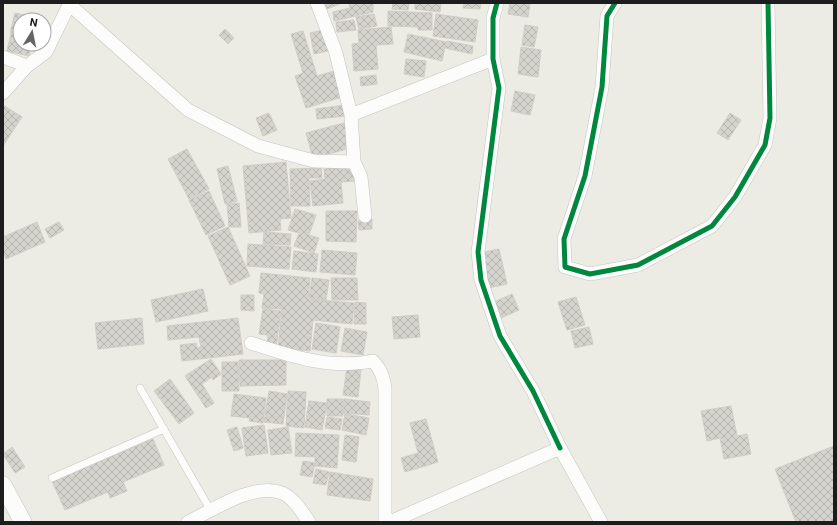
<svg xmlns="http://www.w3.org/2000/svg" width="837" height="525" font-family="Roboto,sans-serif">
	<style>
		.building { fill: url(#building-cross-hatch); stroke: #cfcdc5 }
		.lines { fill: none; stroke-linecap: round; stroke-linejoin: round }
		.service-casing { stroke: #c4c4c1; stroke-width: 8 }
		.minor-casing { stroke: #c4c4c1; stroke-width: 14 }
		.tertiary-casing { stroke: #c4c4c1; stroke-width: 18 }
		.service { stroke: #fcfcfb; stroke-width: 7 }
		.minor { stroke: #fcfcfb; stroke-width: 13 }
		.tertiary { stroke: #fcfcfb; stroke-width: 17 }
		.cycleway-casing { stroke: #fff; stroke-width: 8 }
		.cycleway { stroke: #00873e; stroke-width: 5 }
	</style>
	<defs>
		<pattern id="building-cross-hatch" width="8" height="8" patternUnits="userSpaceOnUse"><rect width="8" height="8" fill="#d4d3cd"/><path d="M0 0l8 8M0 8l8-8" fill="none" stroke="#b6b5b0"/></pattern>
	</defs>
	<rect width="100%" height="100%" fill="#ecebe4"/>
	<path class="building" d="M321,3H342L322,11Z
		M349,3H373V12L334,21L333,12L350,8Z
		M393,3H409L408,10L392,9Z
		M415,3H441L440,12L415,9Z
		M464,3H481L480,9L463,8Z
		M510,3H530L528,17L508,14Z
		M388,11L432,13V30H418V27L388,26Z
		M15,13L46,20L44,30V20H20V35L10,33Z
		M374,14L377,26L359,29L356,17Z
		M436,14L478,20L475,42L433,36Z
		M354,20L356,30L337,32L336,22Z
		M525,25L538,27L534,47L522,45Z
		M391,27L393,44L376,45L378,69L354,71L352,44L359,43L358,30Z
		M225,29L234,38L228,44L219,35Z
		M324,30L328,51L314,54L310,33Z
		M303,31L317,76L334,71L342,97L306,108L295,76L303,73L291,34Z
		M11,34L20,36V44H32L29,56L7,51Z
		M408,34L446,42L442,61L404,52Z
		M447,41L473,46L472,54L445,48Z
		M521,47L541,50L538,77L518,74Z
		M406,59L426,61L424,77L404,74Z
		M376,75L377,84L361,86L360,77Z
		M515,91L535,95L530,115L511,111Z
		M3,105L22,117L3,146Z
		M345,105L346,116L317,119L316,109Z
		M269,113L277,130L263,136L256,118Z
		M730,113L741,120L728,140L717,133Z
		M344,123L351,148L313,158L306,133Z
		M187,149L209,189L189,199L168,159Z
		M286,162L291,218L280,219L281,230L249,233L243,166Z
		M228,166L237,201L225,204L217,169Z
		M353,166L355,181L341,182L343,203L313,206L310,181L325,179L324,169Z
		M321,168L322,178H309L310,206H291L290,169Z
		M209,191L225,226L206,235L189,200Z
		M239,203L241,227H229L227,204Z
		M295,209L316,215L309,235L319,238L314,253L294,246L299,233L288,230Z
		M326,211H357L356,242L326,241Z
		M372,219V229L359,230L358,221Z
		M37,222L45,242L6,259L3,251V237Z
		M59,222L64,230L50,238L45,229Z
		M228,227L250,276L230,285L208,236Z
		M264,232L291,234L290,245L263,244Z
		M248,244L291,247L289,269L247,266Z
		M499,249L507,284L488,288L480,253Z
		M322,250L357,253L355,275L320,272Z
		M294,251L318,254L316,272L292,269Z
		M261,273L310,278L308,299L354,303L352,324L313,320L310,351L278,348L282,309L262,308L264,294L259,293Z
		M312,278L329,280L326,300L309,298Z
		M331,278H357L358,300H332Z
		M203,289L208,311L156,322L151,300Z
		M512,294L519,310L501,318L494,302Z
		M241,295H254V311L241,310Z
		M576,297L585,325L567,330L558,302Z
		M355,302L366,303V324H354Z
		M263,309L281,311L276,347L267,346L268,335L259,334Z
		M418,315L420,337L394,339L392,317Z
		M142,318L144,344L98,349L95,323Z
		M238,318L243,354L182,361L180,345L196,343L197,348L201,347L199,337L168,340L167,326Z
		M316,323L340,327L336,353L312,349Z
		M589,327L593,344L575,348L571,331Z
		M345,328L367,332L363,355L341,351Z
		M211,359L221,374L213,380L212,377L202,384L214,403L206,408L185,376Z
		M239,360H286V385L240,386Z
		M222,362H238L239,391H222Z
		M347,367L361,369L358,397L343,395Z
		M170,379L194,413L179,424L154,391Z
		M269,391L287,394L283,424L264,422Z
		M288,391L306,392L304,428L286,426Z
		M234,394L266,398L263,423L249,421L250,418L231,416Z
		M327,399H343V416H327Z
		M344,399L370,402L369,415L343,413Z
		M309,401L327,403L322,430L305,427Z
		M731,406L737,436L747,434L751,454L724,459L720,438L707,441L701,411Z
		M345,414L369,418L366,435L342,430Z
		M327,417L342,419L340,430L325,428Z
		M426,419L438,462L422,467L410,423Z
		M264,425L268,453L246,456L242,428Z
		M237,427L243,448L234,451L227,430Z
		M288,427L292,453L271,455L268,430Z
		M296,433L339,435L337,468L315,466V457L295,456Z
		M345,435L359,437L356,462L342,460Z
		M153,439L164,465L123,482L127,491L110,498L108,492L65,510L52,481Z
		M834,446V522H796L775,469Z
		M12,447L25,467L15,473L3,454Z
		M418,453L422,467L405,472L401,458Z
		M303,461L315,463L312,477L300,475Z
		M316,469L329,472L326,485L313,483Z
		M330,472L373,479L370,501L327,495Z"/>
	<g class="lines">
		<defs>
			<path id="service" d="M140,388L211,511
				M52,478L164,429"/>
			<path id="minor" d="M317,3L336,53L351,115
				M497,3L493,18V59L499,88L478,252L481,280L500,336L533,391L560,448
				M615,3L607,16L602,87L585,176L564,239L565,267L590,274L638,265L712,226L735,197L765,145L770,118L768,3
				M70,5L188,110L258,146L314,161L354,162L361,177L365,216
				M3,57L27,66
				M3,93L27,66L46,52L70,3
				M354,162L351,115L493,59
				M251,343C290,356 331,370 373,361C381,370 383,376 385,388V522
				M188,522C213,510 254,482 282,493C294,498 302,512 309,522
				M390,522L560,448L601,522"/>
			<path id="tertiary" d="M3,485L23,522"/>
		</defs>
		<use href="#service" class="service-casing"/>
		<use href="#minor" class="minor-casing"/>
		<use href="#tertiary" class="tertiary-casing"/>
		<use href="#service" class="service"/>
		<use href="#minor" class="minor"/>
		<use href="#tertiary" class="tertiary"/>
		<defs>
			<path id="cycleway" d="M497,3L493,18V59L499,88L478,252L481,280L500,336L533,391L560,448
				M615,3L607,16L602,87L585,176L564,239L565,267L590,274L638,265L712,226L735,197L765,145L770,118L768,3"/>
		</defs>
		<use href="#cycleway" class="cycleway-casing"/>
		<use href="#cycleway" class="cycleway"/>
	</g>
	<rect width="837" height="525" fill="none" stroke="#1d1d1d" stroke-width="8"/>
	<g transform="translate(32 32) rotate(10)"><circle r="19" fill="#ffffff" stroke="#a5a5a5"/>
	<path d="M0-3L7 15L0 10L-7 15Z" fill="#656563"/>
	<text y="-6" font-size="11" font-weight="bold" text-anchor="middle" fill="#1d1d1d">N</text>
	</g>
</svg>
